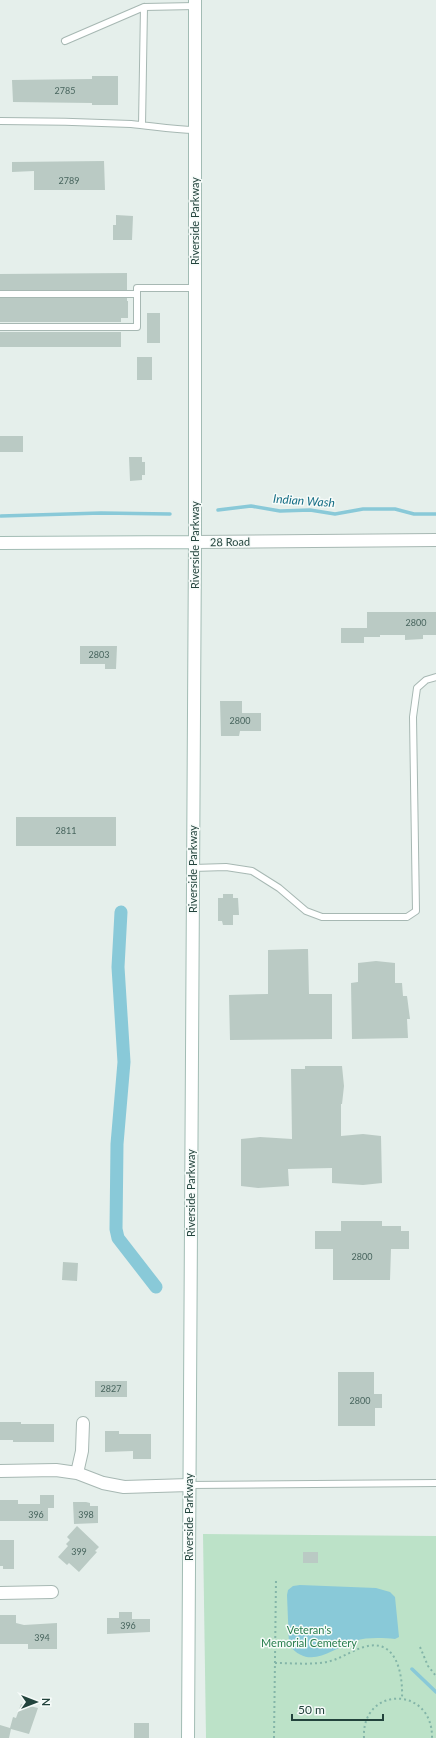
<svg xmlns="http://www.w3.org/2000/svg" width="436" height="1738" font-family="Lato,sans-serif">
	<style>
		.green { fill: #bce2c8 }
		.water { fill: #89c9d8 }
		.lines { fill: none; stroke-linecap: round; stroke-linejoin: round }
		.stream { stroke: #89c9d8; stroke-width: 3.5 }
		.canal { stroke: #89c9d8; stroke-width: 13 }
		.building { fill: #bacac4 }
		.lane-casing { stroke: #a7b8b3; stroke-width: 8 }
		.street-casing { stroke: #a7b8b3; stroke-width: 14 }
		.secondary-casing { stroke: #a2bcb4; stroke-width: 14 }
		.path { stroke: #83b5a8; stroke-width: 2; stroke-dasharray: 2 3; stroke-linecap: butt }
		.lane { stroke: #fff; stroke-width: 6 }
		.street { stroke: #fff; stroke-width: 12 }
		.secondary { stroke: #fff; stroke-width: 12 }
		.labels { text-anchor: middle; stroke-width: 3; stroke-linejoin: round; paint-order: stroke }
		.number-label { font-size: 9px; fill: #48655e }
		.street-label { font-size: 11px; fill: #22433c; stroke: #f6fbf9 }
		.park-label { font-size: 11px; fill: #287e4d; stroke: #f6fbf9 }
		.water-label { font-size: 12px; font-style: italic; fill: #166e85; stroke: #f6fbf9 }
	</style>
	<rect width="100%" height="100%" fill="#e5efeb"/>
	<path class="green" d="M203,1534L436,1536V1738H206Z"/>
	<path class="water" d="M300,1585L376,1588L390,1592L395,1597L399,1637L395,1639C383,1638 367,1637 355,1641C331,1649 310,1671 289,1645L287,1595L288,1590L293,1586Z"/>
	<g class="lines">
		<path class="stream" d="M218,510L251,506L280,511L310,510L335,514L363,509H395L414,514H436
			M1,516L101,513L170,514
			M412,1669L436,1692"/>
		<path class="canal" d="M121,912L118,967L124,1062L117,1144L116,1229L118,1238L156,1287"/>
	</g>
	<path class="building" d="M92,76H118V105H92V103L13,102L12,80L92,79Z
		M104,161L105,190H34V171L12,172V162Z
		M116,215L133,216L132,240H113V225H116Z
		M127,273V290H0V274Z
		M0,298H127V301H128V318H121V322H0Z
		M147,313H160V343H147Z
		M0,332H121V347H0Z
		M137,357H152V380H137Z
		M0,436H23V452H0Z
		M129,457H142V462H145V475H142V480L130,481Z
		M367,612H436V635H423V639L405,640V635H380V637H364V643H341V628H367Z
		M80,646H117L116,669H105V664H80Z
		M220,701H242V713H261V731H240L239,736H221Z
		M16,817H116V846H16Z
		M223,894H233V898H238L239,915H233V925H223L222,921H218V898H223Z
		M304,949H308L309,994H332V1039L230,1040L229,995L268,994V950Z
		M376,961L395,963V983H402L403,996H407L410,1019H407L408,1038L352,1039L351,983L358,982V963Z
		M305,1066H342L344,1086L342,1104H341V1136L363,1134L381,1136L382,1183L363,1185L332,1183V1168L288,1169L289,1186L258,1188L241,1186V1139L260,1137L292,1139L291,1069H305Z
		M341,1221H382V1226H401V1231H409V1249H391L390,1280H333V1249H315V1231H341Z
		M63,1262L78,1263L77,1281L62,1280Z
		M338,1372H374V1394H382V1408H375V1426H338Z
		M95,1381H127V1397H95Z
		M0,1422H21V1424H54V1442H13V1440H0Z
		M105,1431H119V1434H151V1459H133V1451L105,1452Z
		M40,1495H54V1508H48V1521H0V1500H18V1504H40Z
		M73,1502H86L90,1503V1506H98V1523L74,1524Z
		M77,1526L99,1547L95,1551L97,1552L79,1572L69,1563L67,1565L58,1557L68,1546L66,1544L70,1540L67,1537Z
		M0,1540H14V1569H3V1566H0Z
		M303,1552H318V1563H303Z
		M119,1612H132V1619H150V1632L107,1634V1618H119Z
		M0,1615H16V1623L24,1625L57,1623V1649H28V1644H0Z
		M21,1704L38,1708L29,1734L11,1729L9,1738H0V1725L10,1728L13,1717L16,1718Z
		M134,1723H149V1738H134Z"/>
	<g class="lines">
		<defs>
			<path id="lane" d="M144,7L195,6
				M65,41L144,7L142,125
				M0,121C44,121 87,122 131,124C153,126 173,130 195,130
				M0,294H137
				M0,327H137V288H195
				M193,868L226,867L252,871L279,888L306,911L322,917H407L416,911L413,717L417,688L426,680L436,677
				M189,1485L436,1483"/>
			<path id="street" d="M195,542L436,540
				M0,1471L56,1470L77,1473L103,1483L124,1487L189,1485
				M77,1473L82,1451L83,1423
				M0,1593L52,1592"/>
			<path id="secondary" d="M0,543L195,542
				M188,1738L195,542V0"/>
		</defs>
		<use href="#lane" class="lane-casing"/>
		<use href="#street" class="street-casing"/>
		<use href="#secondary" class="secondary-casing"/>
		<path class="path" d="M420,1647L428,1666L436,1676
			M275,1663C292,1663 310,1665 327,1662C340,1659 351,1651 364,1647C397,1637 403,1675 402,1698
			M274,1738L276,1580
			M364,1738C361,1686 433,1685 432,1738"/>
		<use href="#lane" class="lane"/>
		<use href="#street" class="street"/>
		<use href="#secondary" class="secondary"/>
	</g>
	<g class="labels">
		<g class="number-label">
			<text x="65" y="94">2785</text>
			<text x="69" y="184">2789</text>
			<text x="416" y="626">2800</text>
			<text x="99" y="658">2803</text>
			<text x="240" y="724">2800</text>
			<text x="66" y="834">2811</text>
			<text x="362" y="1260">2800</text>
			<text x="111" y="1392">2827</text>
			<text x="360" y="1404">2800</text>
			<text x="36" y="1518">396</text>
			<text x="86" y="1518">398</text>
			<text x="79" y="1555">399</text>
			<text x="128" y="1629">396</text>
			<text x="42" y="1641">394</text>
		</g>
		<g class="street-label">
			<text transform="translate(195 221) rotate(-90)" y="4">Riverside Parkway</text>
			<text transform="translate(230 542) rotate(-1)" y="4">28 Road</text>
			<text transform="translate(195 545) rotate(-90)" y="4">Riverside Parkway</text>
			<text transform="translate(193 869) rotate(-90)" y="4">Riverside Parkway</text>
			<text transform="translate(191 1193) rotate(-90)" y="4">Riverside Parkway</text>
			<text transform="translate(189 1517) rotate(-90)" y="4">Riverside Parkway</text>
		</g>
		<g class="park-label">
			<text x="309" y="1634">Veteran's<tspan x="309" dy="13">Memorial Cemetery</tspan></text>
		</g>
		<g class="water-label">
			<text transform="translate(304 501) rotate(4)" y="4">Indian Wash</text>
		</g>
	</g>
	<g transform="translate(36 1702) rotate(90)" stroke="#f6fbf9" stroke-width="3" paint-order="stroke">
	<path d="M0-3L7 15L0 10L-7 15Z" fill="#22433c"/>
	<text y="-6" font-size="11" font-weight="bold" text-anchor="middle" fill="#22433c">N</text>
	</g>
	<path d="M292 1714v6h91v-6" fill="none" stroke="#22433c" stroke-width="2"/>
	<text x="298" y="1714" font-size="12" fill="#22433c" stroke="#f6fbf9" stroke-width="3" paint-order="stroke">50 m</text>
</svg>
